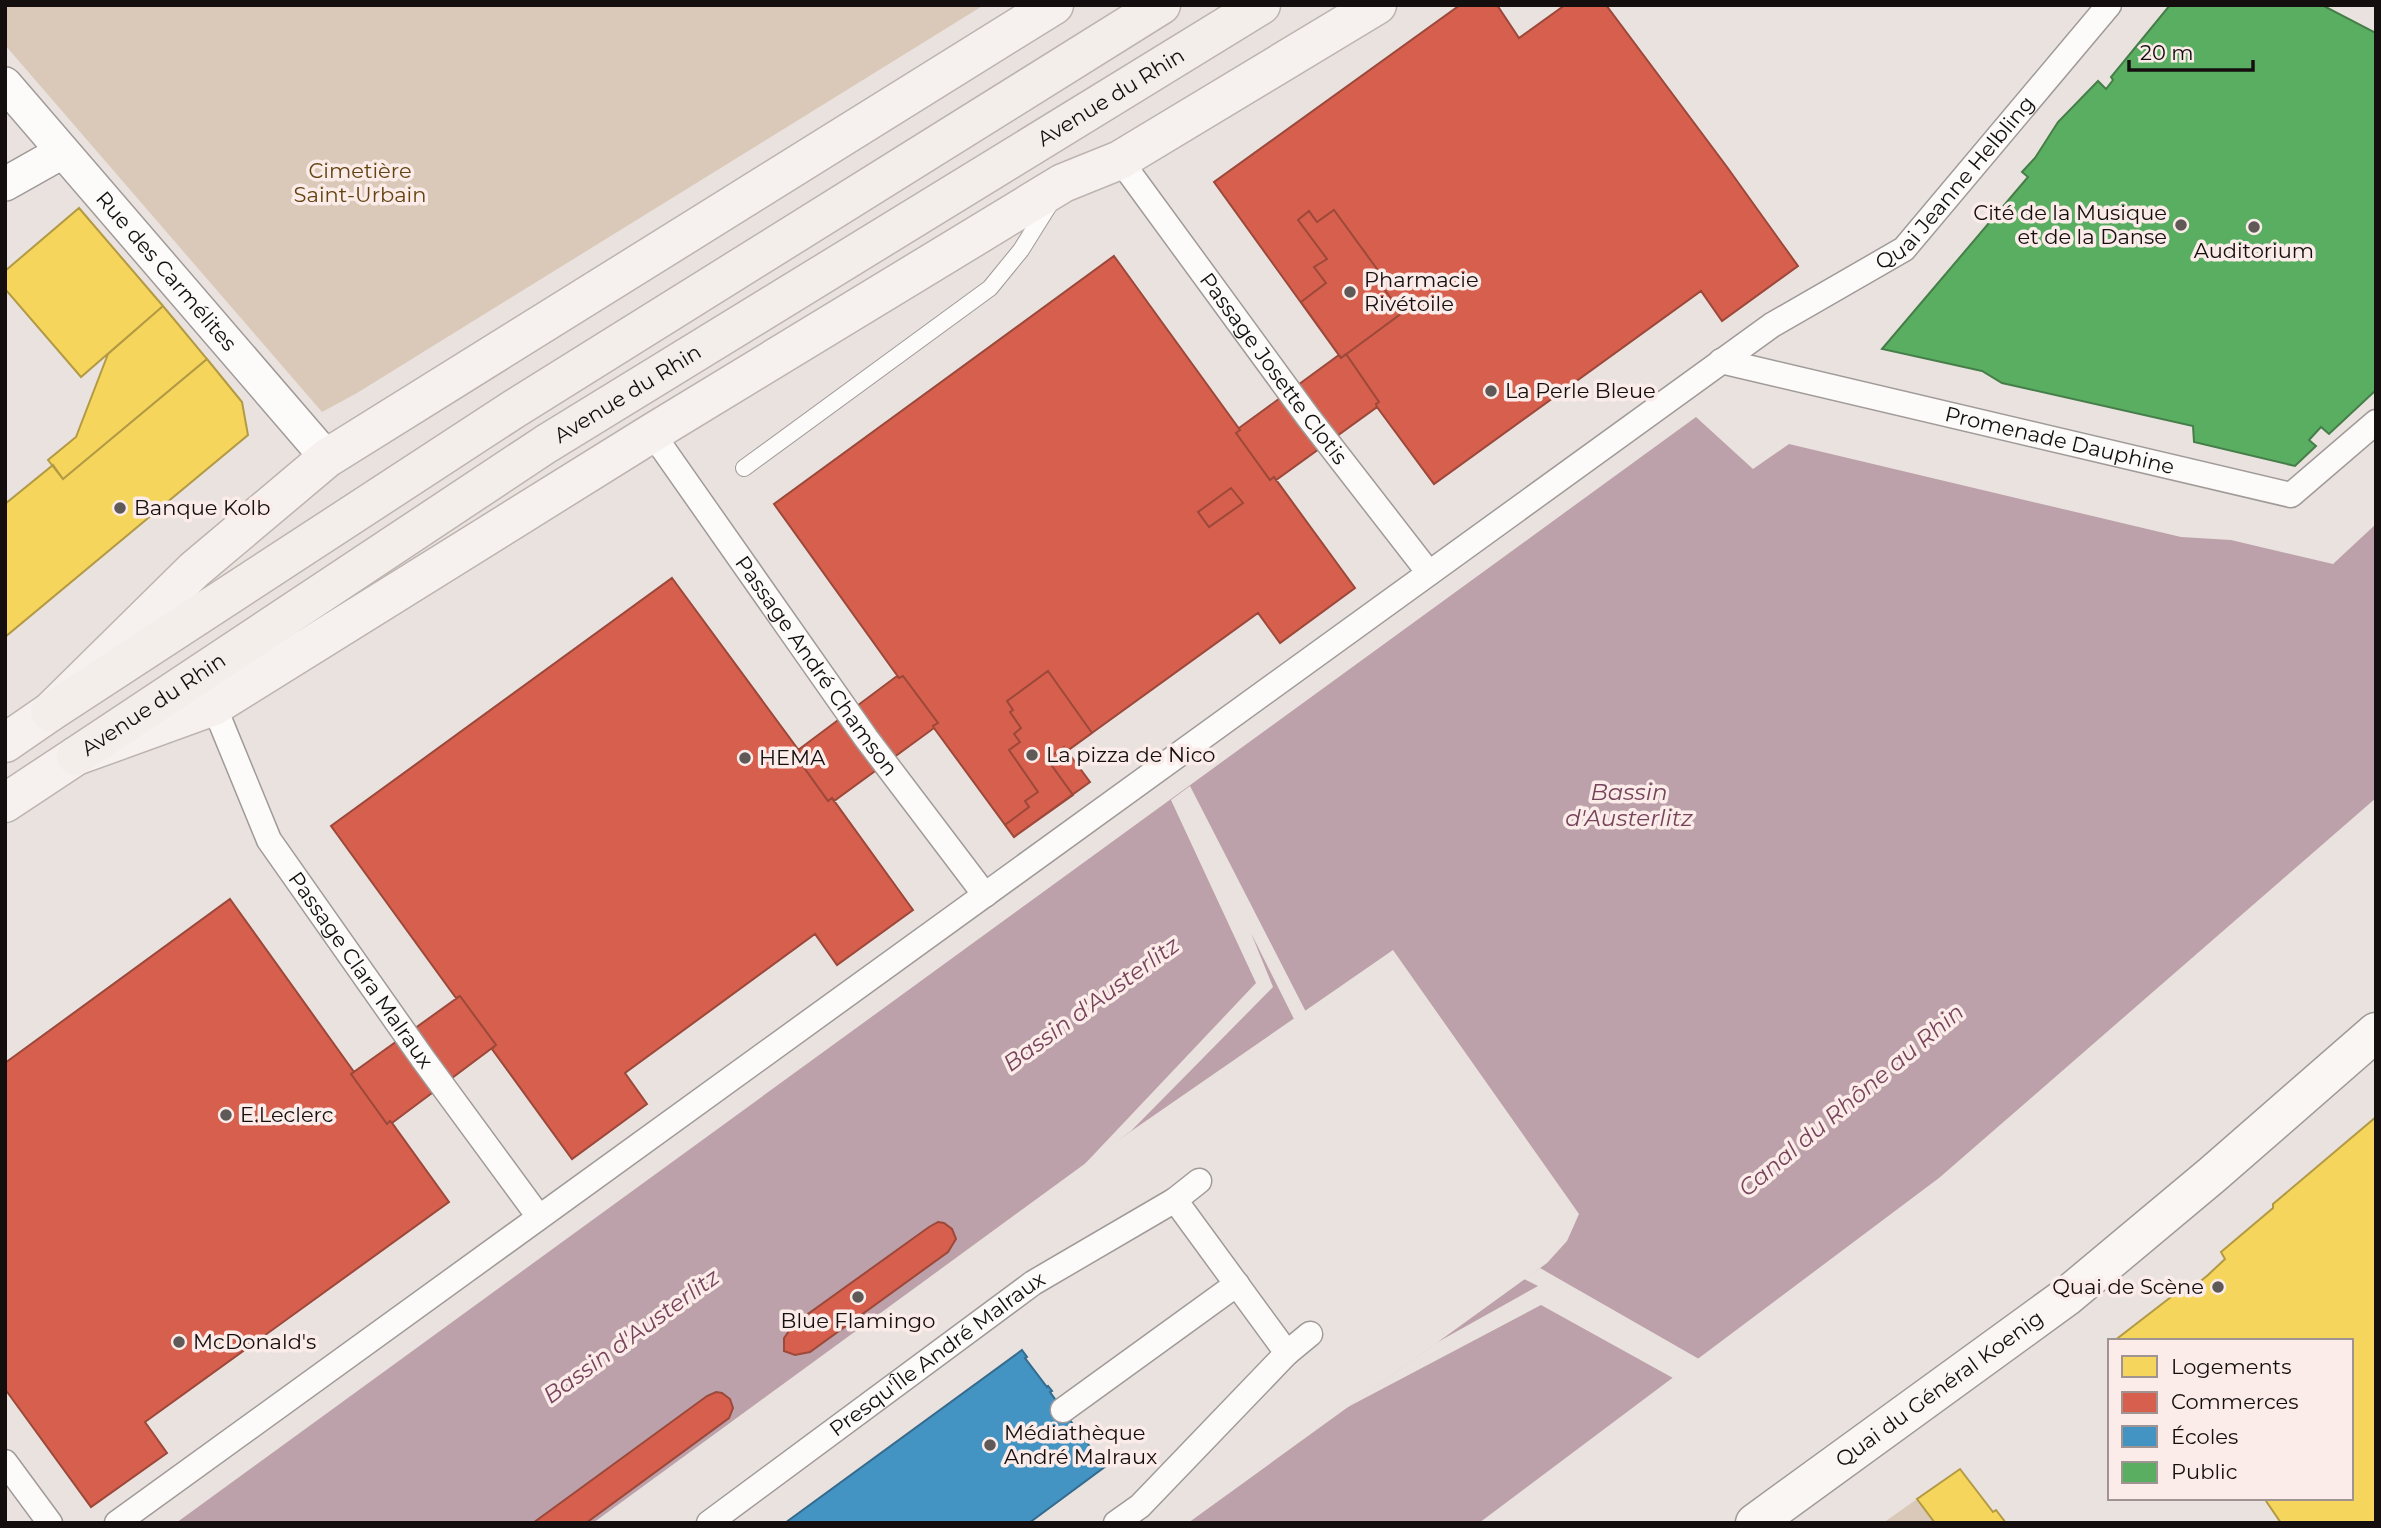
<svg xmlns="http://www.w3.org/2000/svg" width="2381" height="1528" font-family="Montserrat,sans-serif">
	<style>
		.green { fill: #dac9b8 }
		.water { fill: #bca1aa }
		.pier { fill: #eae2df }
		.homes { fill: #f6d55c; stroke: #b29a45; stroke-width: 2 }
		.shops { fill: #d6604d; stroke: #9c483a; stroke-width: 2 }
		.schools { fill: #4393c3; stroke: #356b8d; stroke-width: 2 }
		.public { fill: #5aae61; stroke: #457e48; stroke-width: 2 }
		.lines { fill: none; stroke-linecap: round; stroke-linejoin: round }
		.service-casing { stroke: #a09a98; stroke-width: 18 }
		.pedestrian-casing { stroke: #a09a98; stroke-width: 27 }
		.minor-casing { stroke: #a09a98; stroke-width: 36 }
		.secondary-casing { stroke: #a09a98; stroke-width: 41 }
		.primary-casing { stroke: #bdb4af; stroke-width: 41 }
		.trunk-casing { stroke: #bdb4af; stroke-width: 41 }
		.service { stroke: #fcfbfa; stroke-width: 16 }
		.pedestrian { stroke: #fcfbfa; stroke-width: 24 }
		.minor { stroke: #fcfbfa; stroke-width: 33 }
		.secondary { stroke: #f9f6f4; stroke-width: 38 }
		.primary { stroke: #f6f1ef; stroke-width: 38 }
		.trunk { stroke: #f4eeeb; stroke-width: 38 }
		.poi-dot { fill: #5f5957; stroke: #fbece9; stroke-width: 2.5 }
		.labels { text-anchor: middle; stroke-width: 7; stroke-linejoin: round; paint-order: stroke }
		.street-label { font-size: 21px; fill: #140f0e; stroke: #fbece9 }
		.park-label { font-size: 21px; fill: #644310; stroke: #fbece9 }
		.poi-label { font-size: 21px; fill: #140f0e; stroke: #fbece9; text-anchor: start }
		.water-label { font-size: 23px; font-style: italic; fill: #77435b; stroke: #fbece9 }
	</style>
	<rect width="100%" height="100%" fill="#eae2df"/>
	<path class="green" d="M5,5H984L357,393L322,412L5,45Z
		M1917,1499L1935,1523H1883Z"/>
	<path class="water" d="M1696,417L1753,469L1789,444L2181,537L2231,540L2333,564L2376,524V798L1939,1178L1479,1523H1188L1547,1263L1567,1241L1579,1214L1393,950L1101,1152L593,1523H176Z"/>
	<path class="pier" d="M1190,786L1306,1012L1294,1019L1251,933L1273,987L1131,1131L1081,1168L1256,983L1171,800Z
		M1540,1268L1699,1359L1673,1378L1541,1305L1346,1408L1436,1343L1538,1286L1524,1279Z"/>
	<path class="homes" d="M79,208L163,306L81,377L5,289V271Z
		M163,306L207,359L63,479L48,460L76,437L108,354Z
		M207,359L242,402L248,435L5,637V504L53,465L63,479Z
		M2376,1117V1523H2281L2264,1498H2351V1341H2114L2180,1290L2185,1294L2208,1275L2225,1259L2221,1252L2273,1208V1204Z
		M1960,1469L1993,1512L1996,1510L2006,1523H1935L1917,1499Z"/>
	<path class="shops" d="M1460,5H1497L1519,38L1565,5H1606L1727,167L1798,266L1722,321L1701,291L1434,484L1377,407L1376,404L1379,402L1346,354L1341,358L1214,182Z
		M1334,210L1377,269L1372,273L1402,313L1341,358L1301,302L1326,283L1314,267L1327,259L1298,220L1309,211L1317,222Z
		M1114,256L1240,430L1236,433L1270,480L1274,477L1355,588L1280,643L1258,613L1067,751L1090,782L1014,837L934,728L933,726L938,723L903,676L899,678L774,504Z
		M1346,354L1379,402L1376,404L1377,407L1276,480L1274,477L1270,480L1236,433L1240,430L1239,428L1339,355L1341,358Z
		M1231,488L1243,503L1209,527L1198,512Z
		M672,578L800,752L795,755L828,801L832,798L913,910L837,965L815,934L625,1073L647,1104L572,1159L492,1049L496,1045L460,996L456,998L331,826Z
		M1048,671L1092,733L1067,751L1064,747L1047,759L1073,795L1014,837L1005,825L1029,807L1025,801L1038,792L1009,750L1020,742L1014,734L1021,728L1010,712L1013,710L1007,701Z
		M897,676L899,678L903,676L938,723L933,726L934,728L834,801L832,798L828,801L795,755L800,752L798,750Z
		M230,899L354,1072L351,1074L387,1124L390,1121L392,1123L449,1202L145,1422L167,1453L91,1507L5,1389V1063Z
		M460,996L496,1045L392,1123L390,1121L387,1124L351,1074Z
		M938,1222L944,1223L952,1229L956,1239L948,1252L810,1352L795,1355L784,1351V1338L794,1324L929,1227Z
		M716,1392L722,1393L730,1399L733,1408L729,1418L586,1523H533L707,1396Z"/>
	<path class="schools" d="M1022,1350L1027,1357L1025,1358L1047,1387L1048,1386L1052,1391L1050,1392L1075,1427L1077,1426L1079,1431L1100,1461L1101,1460L1106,1466L1029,1523H785Z"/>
	<path class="public" d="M2170,5H2322L2376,33V390L2329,434L2321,427L2309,440L2316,446L2295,466L2194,442L2193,426L2002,383L1982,371L1882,349L2028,177L2022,172L2035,158L2058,122L2098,81L2106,89L2113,80L2111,77Z"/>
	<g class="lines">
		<defs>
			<path id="service" d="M744,468L990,288L1021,250L1051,202"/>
			<g id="pedestrian">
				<path id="s1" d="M1120,160L1308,417L1429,573"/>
				<path id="s2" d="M1721,361L2291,495L2376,422"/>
				<path id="s3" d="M652,433L866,738L985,895"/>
				<path id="s4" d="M214,706L269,840L423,1059L539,1217"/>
				<path d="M1175,1200L1199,1181"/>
				<path d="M1287,1353L1310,1334"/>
				<path d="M1063,1410L1237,1284"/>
				<path d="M5,1462L50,1523"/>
				<path id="s5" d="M117,1523L1772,325L1904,249L2109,5"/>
				<path id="s6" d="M709,1523L1033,1283L1175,1200L1287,1353L1140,1506L1116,1523"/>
			</g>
			<g id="minor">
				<path id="s7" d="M5,84L327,458"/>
				<path d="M5,184L62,152"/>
			</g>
			<g id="secondary">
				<path id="s8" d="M1755,1523L2066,1297L2212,1175L2376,1032"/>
			</g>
			<path id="primary" d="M5,743L50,712L194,570L327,458L1054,5
				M5,803L76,756L214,706L652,433L1063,183L1120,160L1377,5"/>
			<g id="trunk">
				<path d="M50,712L514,409L1161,5"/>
				<path id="s9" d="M76,756L546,444L1261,5"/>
			</g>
		</defs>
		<use href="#service" class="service-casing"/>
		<use href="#pedestrian" class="pedestrian-casing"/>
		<use href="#minor" class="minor-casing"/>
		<use href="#secondary" class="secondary-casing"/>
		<use href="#primary" class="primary-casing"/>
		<use href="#trunk" class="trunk-casing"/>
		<use href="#service" class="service"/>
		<use href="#pedestrian" class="pedestrian"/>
		<use href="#minor" class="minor"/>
		<use href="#secondary" class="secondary"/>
		<use href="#primary" class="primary"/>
		<use href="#trunk" class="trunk"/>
	</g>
	<g class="poi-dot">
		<circle cx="2181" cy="225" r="7"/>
		<circle cx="2254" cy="227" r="7"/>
		<circle cx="1350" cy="292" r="7"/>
		<circle cx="1491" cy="391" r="7"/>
		<circle cx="120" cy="508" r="7"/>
		<circle cx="1032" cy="755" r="7"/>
		<circle cx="745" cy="758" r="7"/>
		<circle cx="226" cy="1115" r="7"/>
		<circle cx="2218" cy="1287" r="7"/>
		<circle cx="858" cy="1297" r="7"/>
		<circle cx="179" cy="1342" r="7"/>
		<circle cx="990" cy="1445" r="7"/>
	</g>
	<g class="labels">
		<g class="street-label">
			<text dy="7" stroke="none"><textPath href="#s9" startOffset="1227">Avenue du Rhin</textPath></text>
			<text dy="7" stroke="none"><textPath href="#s5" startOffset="2278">Quai Jeanne Helbling</textPath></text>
			<text dy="7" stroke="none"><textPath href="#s7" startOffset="247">Rue des Carmélites</textPath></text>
			<text dy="7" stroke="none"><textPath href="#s1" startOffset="259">Passage Josette Clotis</textPath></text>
			<text dy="7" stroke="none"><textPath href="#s9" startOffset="660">Avenue du Rhin</textPath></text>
			<text dy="7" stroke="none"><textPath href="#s2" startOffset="348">Promenade Dauphine</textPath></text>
			<text dy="7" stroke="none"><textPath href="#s3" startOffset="285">Passage André Chamson</textPath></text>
			<text dy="7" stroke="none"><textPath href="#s9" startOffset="93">Avenue du Rhin</textPath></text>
			<text dy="7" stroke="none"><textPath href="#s4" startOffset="304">Passage Clara Malraux</textPath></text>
			<text dy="7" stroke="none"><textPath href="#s6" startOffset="284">Presqu'Île André Malraux</textPath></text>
			<text dy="7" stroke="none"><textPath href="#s8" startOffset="228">Quai du Général Koenig</textPath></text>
		</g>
		<g class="park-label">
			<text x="360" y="178">Cimetière<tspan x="360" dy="24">Saint-Urbain</tspan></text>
		</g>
		<g class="poi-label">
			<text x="2167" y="220" text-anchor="end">Cité de la Musique<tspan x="2167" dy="24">et de la Danse</tspan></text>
			<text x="2254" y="258" text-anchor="middle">Auditorium</text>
			<text x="1364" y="287">Pharmacie<tspan x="1364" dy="24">Rivétoile</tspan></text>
			<text x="1505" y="398">La Perle Bleue</text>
			<text x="134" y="515">Banque Kolb</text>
			<text x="1046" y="762">La pizza de Nico</text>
			<text x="759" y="765">HEMA</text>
			<text x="240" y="1122">E.Leclerc</text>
			<text x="2204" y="1294" text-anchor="end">Quai de Scène</text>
			<text x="858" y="1328" text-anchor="middle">Blue Flamingo</text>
			<text x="193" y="1349">McDonald's</text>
			<text x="1004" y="1440">Médiathèque<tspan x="1004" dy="24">André Malraux</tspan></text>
		</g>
		<g class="water-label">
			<text x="1629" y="800">Bassin<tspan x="1629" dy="26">d'Austerlitz</tspan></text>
			<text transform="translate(1091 1004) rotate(-36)" y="8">Bassin d'Austerlitz</text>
			<text transform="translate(1851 1100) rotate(-40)" y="8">Canal du Rhône au Rhin</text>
			<text transform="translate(631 1336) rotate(-36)" y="8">Bassin d'Austerlitz</text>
		</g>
	</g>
	<rect width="2381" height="1528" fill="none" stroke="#140f0e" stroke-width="14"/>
	<rect x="2108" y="1339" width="245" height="161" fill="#fbece9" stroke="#9f9491" stroke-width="2"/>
	<rect x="2122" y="1356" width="35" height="21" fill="#f6d55c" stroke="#9f9491" stroke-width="2"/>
	<text x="2171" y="1374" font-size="21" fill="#140f0e">Logements</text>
	<rect x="2122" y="1392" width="35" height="21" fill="#d6604d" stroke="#9f9491" stroke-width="2"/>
	<text x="2171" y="1409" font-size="21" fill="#140f0e">Commerces</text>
	<rect x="2122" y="1426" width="35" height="21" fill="#4393c3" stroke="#9f9491" stroke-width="2"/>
	<text x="2171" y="1444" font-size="21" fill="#140f0e">Écoles</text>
	<rect x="2122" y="1462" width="35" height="21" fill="#5aae61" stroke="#9f9491" stroke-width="2"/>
	<text x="2171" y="1479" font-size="21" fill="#140f0e">Public</text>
	<path d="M2129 60v10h124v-10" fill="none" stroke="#140f0e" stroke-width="3.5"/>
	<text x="2140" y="60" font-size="21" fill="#140f0e" stroke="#fbece9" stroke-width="5" paint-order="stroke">20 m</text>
</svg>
